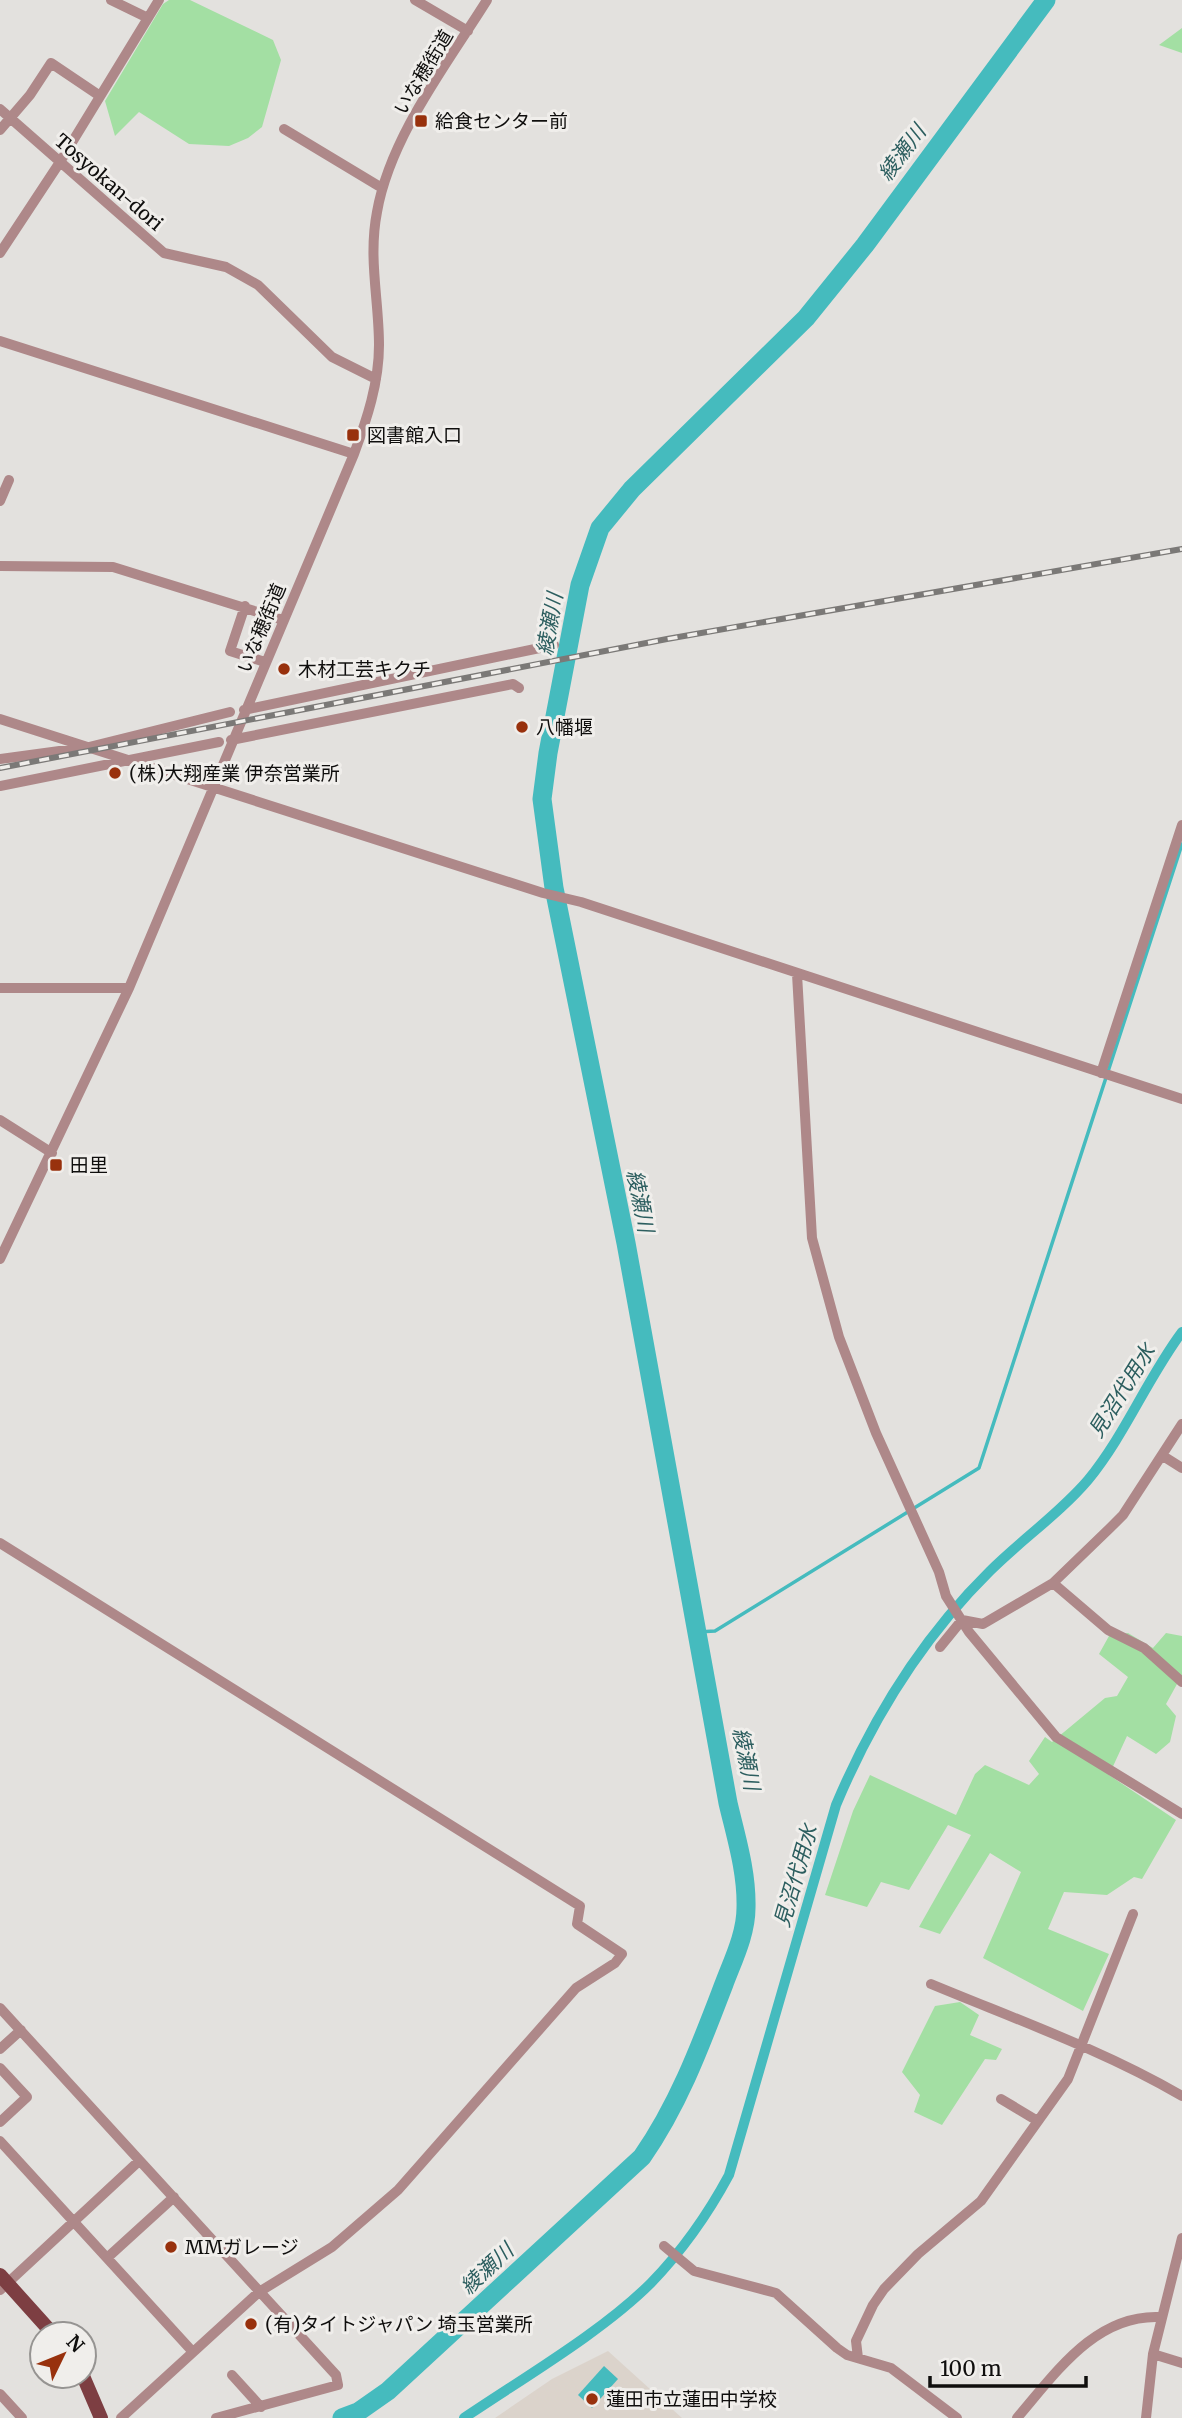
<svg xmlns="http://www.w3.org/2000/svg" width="1182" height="2418" font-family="Merriweather,'Noto Sans JP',serif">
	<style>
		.built { fill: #dbd3cb }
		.green { fill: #a3dfa3 }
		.water { fill: #45bbbe }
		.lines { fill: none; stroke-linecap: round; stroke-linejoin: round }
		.stream { stroke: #45bbbe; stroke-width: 3.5 }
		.canal { stroke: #45bbbe; stroke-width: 10 }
		.river { stroke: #45bbbe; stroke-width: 19 }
		.minor { stroke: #ae8889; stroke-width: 10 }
		.major { stroke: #7d3e42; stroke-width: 14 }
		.rail-casing { stroke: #7b7977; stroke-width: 6 }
		.rail { stroke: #f0eeeb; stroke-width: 3.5; stroke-dasharray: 10; stroke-linecap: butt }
		.poi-dot { fill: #98310d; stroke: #f0eeeb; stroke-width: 2.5 }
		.labels { text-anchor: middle; stroke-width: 6; stroke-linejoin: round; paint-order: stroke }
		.street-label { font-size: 19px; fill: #0f0e0d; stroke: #f0eeeb }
		.poi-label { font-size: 19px; fill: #0f0e0d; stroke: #f0eeeb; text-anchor: start }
		.water-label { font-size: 21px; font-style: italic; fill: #2c5e5f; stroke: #f0eeeb }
	</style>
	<rect width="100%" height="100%" fill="#e3e1de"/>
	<path class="built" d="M608,2351L682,2418H495L552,2379Z"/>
	<path class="green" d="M169,0H190L273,40L281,60L262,127L248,138L229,146L189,144L139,112L115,136L105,101L163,4Z
		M1182,28V53L1159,45Z
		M1128,1633L1153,1648L1166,1633L1182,1636V1675L1166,1704L1176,1716L1170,1742L1156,1754L1127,1736L1109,1775L1176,1820L1142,1879L1134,1877L1107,1895L1064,1892L1048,1929L1109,1954L1083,2011L983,1958L1021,1872L990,1853L940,1934L919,1927L971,1835L948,1825L909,1890L881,1882L867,1907L825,1895L853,1811L870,1775L956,1815L975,1774L985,1765L1029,1785L1039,1774L1029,1761L1045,1737L1052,1742L1105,1698L1117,1696L1128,1677L1099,1654L1109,1636Z
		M960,2002L979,2015L970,2035L1002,2049L996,2060L985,2059L942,2125L914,2112L920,2095L902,2072L935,2006Z"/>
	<path class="water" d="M604,2366L618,2379L592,2408L578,2395Z"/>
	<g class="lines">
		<path class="stream" d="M697,1632L715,1631L979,1468L1182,844"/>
		<path class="canal" d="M464,2418C523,2378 602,2332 651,2283C682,2251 708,2214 729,2175L836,1805C873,1717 922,1638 990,1571C1022,1539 1059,1514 1088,1480C1125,1435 1147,1379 1182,1332"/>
		<path class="river" d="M342,2418L358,2412L388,2391L642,2157C679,2104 701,2044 724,1984C733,1960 746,1934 746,1908C747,1872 736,1837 728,1803L626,1243L554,888L542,799L548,753L580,585L600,528L632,489L806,318L865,245L1046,0"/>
		<path class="minor" d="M111,0L148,18
			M415,0L468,31
			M0,109L164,253L226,267L258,285L332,357L376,379
			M284,129L382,188
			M0,130L30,95L51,63L100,96
			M0,253L60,162L159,0
			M0,341L354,454
			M0,501L9,480
			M0,566L113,567L283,620
			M245,606L230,651L265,662
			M244,710L554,645
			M0,719L543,893L581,902L1182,1099
			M231,740L513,684L519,688
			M0,759L89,747L230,712
			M0,786L219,742
			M797,974L812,1238L839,1337L876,1433L939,1572L946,1596L969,1632L1056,1737L1182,1814
			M0,988H129
			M1101,1073L1182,825
			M0,1120L52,1153
			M0,1259L129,988L354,454C367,419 379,383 379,345C379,300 368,258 377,212C390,137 447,64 487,0
			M1163,1456L1182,1468
			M0,1543L580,1906L577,1924L622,1954L615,1963L576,1988L398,2190L332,2247L259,2292L121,2418
			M1053,1583L1108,1630L1144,1648L1182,1682
			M962,1620L983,1624L1053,1583L1110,1528L1123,1515L1182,1424
			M940,1647L962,1620
			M931,1984C1015,2019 1103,2050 1182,2096
			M0,2008L336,2375L338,2385L216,2418
			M0,2049L21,2030
			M0,2068L27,2097L0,2122
			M1001,2099L1036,2120
			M0,2141L192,2351
			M664,2246L694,2271L776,2293L837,2348L847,2355L891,2368L957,2418
			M107,2258L174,2197
			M0,2290L139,2161
			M1153,2354L1182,2363
			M858,2358L856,2341L873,2305L884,2289L918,2254L981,2201L1068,2079L1133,1914
			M232,2375L261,2407
			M0,2394L22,2418
			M1017,2418C1055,2374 1095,2314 1160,2317
			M1146,2418L1153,2354L1182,2238"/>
		<path class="major" d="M0,2275L53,2334
			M83,2376L101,2418"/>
		<defs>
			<path id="rail" d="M0,768L667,639L1182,549"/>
		</defs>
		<use href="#rail" class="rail-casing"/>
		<use href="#rail" class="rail"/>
	</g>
	<g class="poi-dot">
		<rect x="414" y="114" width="14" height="14" rx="3.5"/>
		<rect x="346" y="428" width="14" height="14" rx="3.5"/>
		<circle cx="284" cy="669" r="7"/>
		<circle cx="522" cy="727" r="7"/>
		<circle cx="115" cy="773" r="7"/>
		<rect x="49" y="1158" width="14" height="14" rx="3.5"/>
		<circle cx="171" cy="2247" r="7"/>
		<circle cx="251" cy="2324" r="7"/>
		<circle cx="592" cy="2399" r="7"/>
	</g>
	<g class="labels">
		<g class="street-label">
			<text transform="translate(423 72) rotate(-59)" y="7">いな穂街道</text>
			<text transform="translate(109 182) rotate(41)" y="7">Tosyokan-dori</text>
			<text transform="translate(261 628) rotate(-67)" y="7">いな穂街道</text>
		</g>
		<g class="poi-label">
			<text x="435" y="128">給食センター前</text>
			<text x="367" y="442">図書館入口</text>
			<text x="298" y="676">木材工芸キクチ</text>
			<text x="536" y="734">八幡堰</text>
			<text x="129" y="780">(株)大翔産業 伊奈営業所</text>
			<text x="70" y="1172">田里</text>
			<text x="185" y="2254">MMガレージ</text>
			<text x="265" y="2331">(有)タイトジャパン 埼玉営業所</text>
			<text x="606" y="2406">蓮田市立蓮田中学校</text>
		</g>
		<g class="water-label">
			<text transform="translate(902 153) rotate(-53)" y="7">綾瀬川</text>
			<text transform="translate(550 624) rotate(-80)" y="7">綾瀬川</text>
			<text transform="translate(640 1201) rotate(79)" y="7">綾瀬川</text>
			<text transform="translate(1122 1391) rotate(-58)" y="7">見沼代用水</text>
			<text transform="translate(746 1759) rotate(79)" y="7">綾瀬川</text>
			<text transform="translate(796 1876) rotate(-74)" y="7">見沼代用水</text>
			<text transform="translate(487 2269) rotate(-43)" y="7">綾瀬川</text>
		</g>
	</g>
	<g transform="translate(63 2355) rotate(47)"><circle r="33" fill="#f0eeeb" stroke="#969492" stroke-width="2"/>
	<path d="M0-5L12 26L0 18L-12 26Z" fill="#98310d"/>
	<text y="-10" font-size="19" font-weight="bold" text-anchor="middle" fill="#0f0e0d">N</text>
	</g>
	<path d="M930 2376v10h156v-10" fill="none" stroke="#0f0e0d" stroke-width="3.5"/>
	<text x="940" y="2376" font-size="21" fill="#0f0e0d" stroke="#f0eeeb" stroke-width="5" paint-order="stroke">100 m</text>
</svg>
